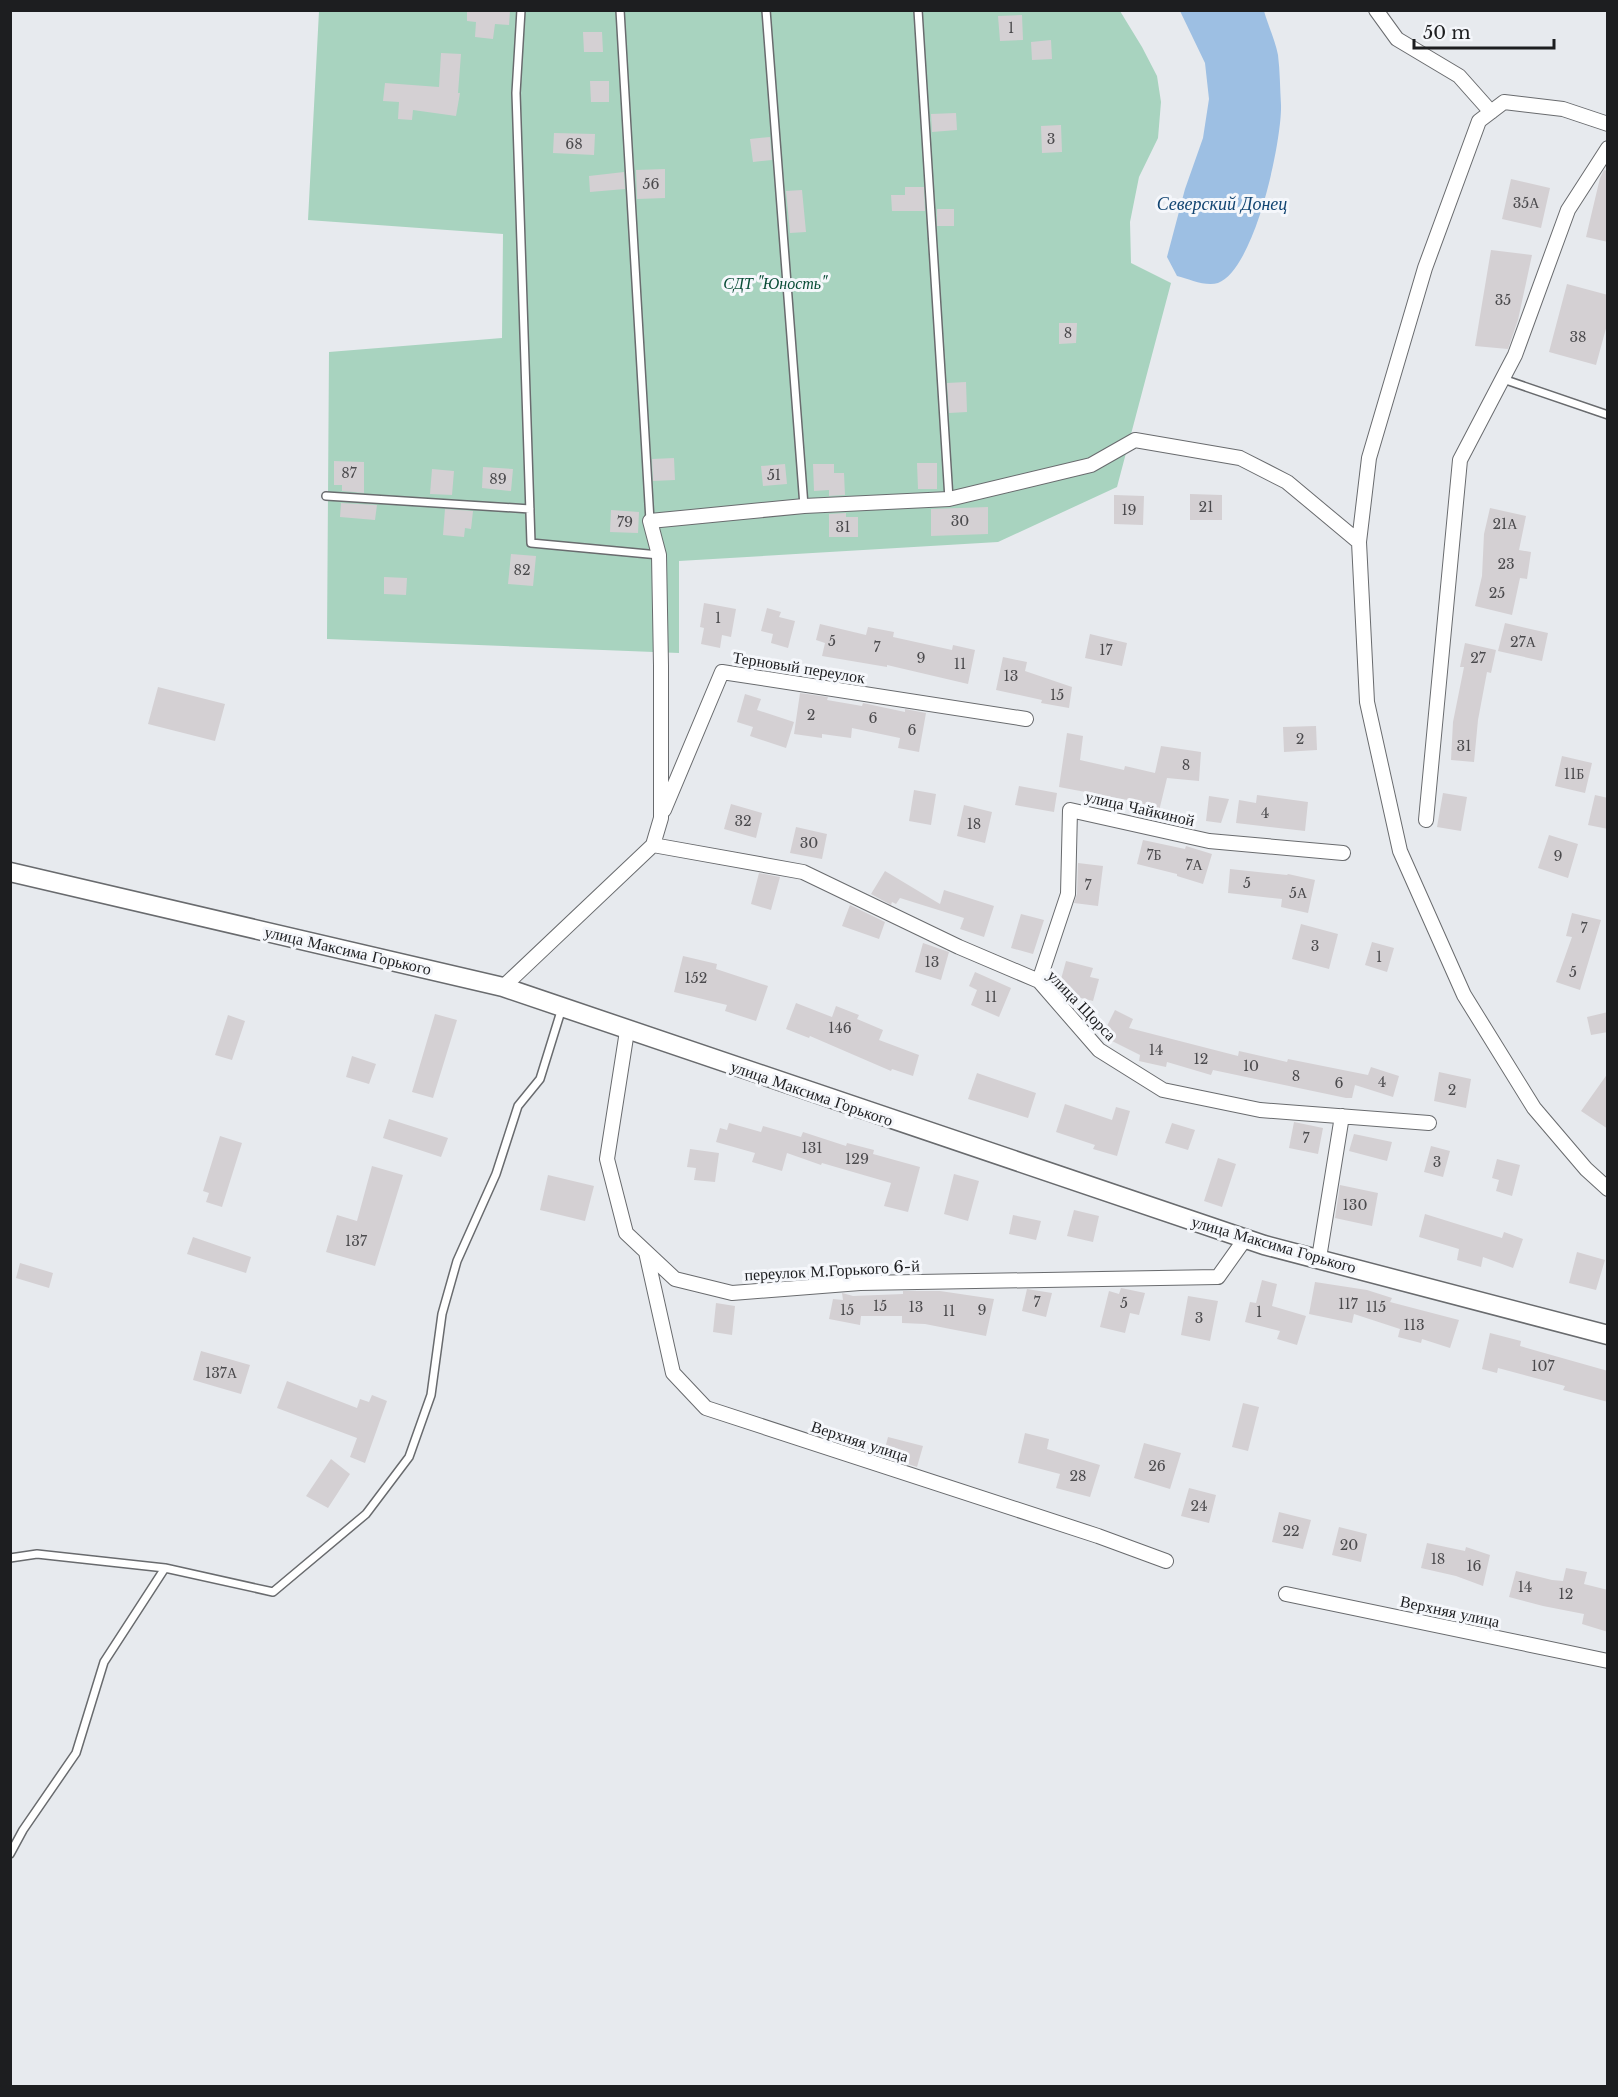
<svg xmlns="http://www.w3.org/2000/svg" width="1618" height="2097" font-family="'Libre Baskerville',serif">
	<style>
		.green { fill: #a8d3bf }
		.water { fill: #9dbfe3 }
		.building { fill: #d4d0d3 }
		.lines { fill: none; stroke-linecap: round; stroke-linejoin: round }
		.service-casing { stroke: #696b6e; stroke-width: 10 }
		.minor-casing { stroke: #696b6e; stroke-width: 16 }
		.tertiary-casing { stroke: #696b6e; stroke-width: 21 }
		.service { stroke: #fff; stroke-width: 7 }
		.minor { stroke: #fff; stroke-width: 14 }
		.tertiary { stroke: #fff; stroke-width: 18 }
		.labels { text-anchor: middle; stroke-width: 6; stroke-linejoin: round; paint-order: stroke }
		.number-label { font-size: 14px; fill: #4b4a4d }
		.park-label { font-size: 16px; font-style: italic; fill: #084c36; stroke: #f5f7fb }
		.street-label { font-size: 16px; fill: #1d1e20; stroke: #f5f7fb }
		.water-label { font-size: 18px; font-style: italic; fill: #124572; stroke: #f5f7fb }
	</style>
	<rect width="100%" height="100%" fill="#e7eaee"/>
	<path class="green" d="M319,11H1120L1142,47L1157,76L1161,102L1158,138L1139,177L1130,222L1131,263L1171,283L1117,487L998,542L679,561V653L327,639L329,352L502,338L503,234L308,220Z"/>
	<path class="water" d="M1180,11H1264C1268,25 1275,40 1278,55C1280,71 1280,89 1281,105C1282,141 1255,269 1218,283C1206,287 1189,279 1177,276L1167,257L1185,189L1203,138L1209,99L1205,63Z"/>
	<path class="building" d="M467,10L510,11L509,25L495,24L493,39L475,37L476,22L467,21Z
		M1022,15L1023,40L1000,41L998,16Z
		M583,32H602L603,52H584Z
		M1051,40L1052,59L1032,60L1031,42Z
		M441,53L461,54L458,93H460L456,116L413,110L412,120L398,119L399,102L383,101L385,83L439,87Z
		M590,81H609V102H591Z
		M956,113L957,130L932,132L931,114Z
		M1061,125L1062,152L1042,153L1041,126Z
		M554,133L595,134L594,155L553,153Z
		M770,137L772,160L753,162L750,139Z
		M665,169V198L637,199L636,170Z
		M1604,170L1608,171V242L1586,237L1600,178Z
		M624,172L625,189L590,192L589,176Z
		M1511,179L1550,188L1541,228L1502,219Z
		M905,187H924L925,211H892L891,195H905Z
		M802,190L806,232L790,233L786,191Z
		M937,209H954V226H937Z
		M1491,250L1532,255L1518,320L1508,349L1475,346Z
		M1567,284L1608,295V321L1596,365L1549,352Z
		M1059,323H1077L1076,343L1059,344Z
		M966,382L967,412L949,413L947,383Z
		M674,458L675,480L653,481L652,459Z
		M334,461L364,462V493L342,491V485H334Z
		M917,463H937V489H918Z
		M785,464L787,484L763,486L761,466Z
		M813,464H834V473H844L845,495L829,496V490L814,491Z
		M483,467L513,469L511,491L482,488Z
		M432,469L454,471L452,495L430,494Z
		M1190,494L1222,495V520H1190Z
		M1114,495L1144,496L1143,525L1114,524Z
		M341,503L377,505L375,520L340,517Z
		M988,507V534L931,536V509Z
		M1490,508L1526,516L1519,550L1531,552L1527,579L1520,578L1512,615L1475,606L1482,576L1484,534Z
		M445,509L473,511L471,529L465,528L464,537L443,535Z
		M611,510L639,512L638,533L610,532Z
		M846,513V517H858V537H829V514Z
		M511,554L536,556L533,586L508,584Z
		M384,577L407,578L406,595L384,594Z
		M704,603L736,609L731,637L722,635L720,648L701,644L704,628L700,627Z
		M767,608L781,612L779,617L795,621L788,648L771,643L773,634L761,631Z
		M1505,623L1548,633L1542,661L1498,651Z
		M820,624L866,635L868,627L894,632L893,637L952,650L953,645L975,650L968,684L887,665V667L822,656L825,643L816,640Z
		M1090,634L1127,643L1122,666L1085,658Z
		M1465,643L1496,650L1491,673L1487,672L1478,720L1474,762L1451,760L1453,722L1464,667H1460Z
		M1003,657L1027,662L1025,671L1072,687L1069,708L1041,703L1042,700L996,690Z
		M158,687L225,704L215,741L148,724Z
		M800,693L828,697L827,700L862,706L863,703L905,712V709L926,713L919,752L898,748L900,738L852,728L851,738L822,734V738L794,734Z
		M745,694L761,699L757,710L794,722L786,748L750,736L753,727L737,722Z
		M1316,726L1317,750L1284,752L1283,727Z
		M1067,733L1083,736L1080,760L1124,770L1125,766L1155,773L1161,746L1201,752L1199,781L1167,778L1159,811L1137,806L1138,802L1059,787Z
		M1562,756L1592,763L1585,793L1555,786Z
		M1019,786L1057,793L1054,812L1015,805Z
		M914,790L936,794L931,825L909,821Z
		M1443,793L1467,797L1461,831L1437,827Z
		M1257,795L1308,802L1305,831L1236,823L1239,800L1256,803Z
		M1595,795L1608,798V829L1588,825Z
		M1209,796L1229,799L1221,823L1206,821Z
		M731,804L762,813L756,838L724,829Z
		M964,805L992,812L985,843L957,836Z
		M796,827L827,834L822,859L790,853Z
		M1549,835L1578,844L1568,878L1538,868Z
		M1143,840L1185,849L1186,846L1212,854L1203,884L1177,876V874L1137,864Z
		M1078,863L1103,866L1098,906L1074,903L1077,894Z
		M1230,869L1287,875L1288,874L1315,880L1308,913L1281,907L1282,899L1228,893Z
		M885,871L940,904L944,890L994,906L984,937L960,929L964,918L900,898L896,904L892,902L891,905L871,894Z
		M759,873L780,877L771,910L751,904Z
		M850,905L885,922L879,939L842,926Z
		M1572,913L1601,920L1580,990L1556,982L1572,937L1566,936Z
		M1021,914L1044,920L1033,954L1011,948Z
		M1301,924L1338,934L1329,969L1292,959Z
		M1372,942L1394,948L1387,972L1365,965Z
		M923,943L949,952L941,980L915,972Z
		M683,956L717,964L716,969L768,986L756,1021L725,1011L727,1005L674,992Z
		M1066,961L1093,968L1090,977L1099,979L1093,1001L1061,993L1058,990Z
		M975,972L1011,988L999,1017L971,1005L977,990L969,986Z
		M796,1003L832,1017L836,1006L859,1015L857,1019L883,1030L879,1040L919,1055L913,1076L892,1069L891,1071L810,1036L809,1038L786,1029Z
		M1115,1010L1133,1019L1129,1028L1238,1056L1239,1051L1287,1062L1288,1059L1368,1075L1371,1067L1399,1076L1393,1097L1355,1085L1352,1098H1346L1213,1070L1211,1075L1167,1062L1166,1067L1139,1061L1140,1055L1102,1036Z
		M1608,1012V1032L1591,1035L1587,1017Z
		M435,1014L457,1020L433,1098L412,1092Z
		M228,1015L245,1021L232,1060L215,1055Z
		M352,1056L376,1064L369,1084L346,1077Z
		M1439,1072L1471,1079L1466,1108L1434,1101Z
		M977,1073L1036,1093L1028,1118L968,1099Z
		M1608,1073V1129L1581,1111Z
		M1065,1104L1112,1120L1116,1107L1130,1111L1117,1156L1093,1149L1095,1145L1056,1132Z
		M389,1119L448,1138L441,1157L383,1138Z
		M1294,1122L1323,1128L1318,1154L1289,1148Z
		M729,1123L761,1132L763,1126L801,1137L803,1132L846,1146L847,1143L874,1150L873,1154L920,1167L908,1212L884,1206L891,1183L822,1163L821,1165L787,1153L782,1171L752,1162L755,1153L716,1142L720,1128L727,1130Z
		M1172,1123L1195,1130L1188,1150L1165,1143Z
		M1354,1134L1392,1142L1387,1161L1349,1151Z
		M220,1136L242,1143L222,1207L206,1202L209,1193L203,1191Z
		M1431,1146L1450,1151L1443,1177L1424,1172Z
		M690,1149L719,1153L715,1182L694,1180L696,1168L687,1167Z
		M1218,1158L1236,1164L1222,1207L1204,1201Z
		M1497,1159L1520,1165L1512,1196L1496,1191L1499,1180L1492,1178Z
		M372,1166L403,1175L375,1266L326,1252L337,1215L357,1221Z
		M954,1174L979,1181L968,1221L944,1214Z
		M548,1175L594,1186L585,1221L540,1210Z
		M1340,1185L1378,1193L1372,1226L1335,1218Z
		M1074,1210L1099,1216L1093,1242L1067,1236Z
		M1425,1214L1502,1238L1504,1232L1523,1239L1513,1268L1483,1257L1481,1267L1457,1260L1459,1249L1419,1237Z
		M1013,1215L1041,1221L1036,1240L1009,1234Z
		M193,1237L251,1257L246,1273L187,1254Z
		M1577,1252L1605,1260L1596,1290L1569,1283Z
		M20,1263L53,1273L49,1288L16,1278Z
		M1262,1280L1277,1284L1272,1306L1306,1316L1297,1345L1277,1339L1280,1331L1245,1322L1250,1302L1256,1303Z
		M1315,1282L1367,1290L1392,1298L1390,1302L1459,1320L1450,1348L1422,1339L1421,1343L1398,1337L1400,1329L1354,1314L1352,1323L1309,1314Z
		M1121,1288L1145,1293L1139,1315L1130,1313L1125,1333L1100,1327L1109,1291L1119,1294Z
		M1027,1289L1052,1293L1046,1317L1022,1311Z
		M903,1291H940L994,1299L986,1336L925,1324L902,1323V1316H861L860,1325L829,1319L833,1299L843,1300L842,1293L853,1296L903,1294Z
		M1188,1296L1218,1301L1210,1341L1181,1335Z
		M716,1303L735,1306L732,1335L713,1332Z
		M1490,1333L1521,1341L1520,1346L1608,1371V1402L1563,1390L1565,1386L1498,1368L1497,1373L1482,1369Z
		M201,1351L250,1365L241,1394L193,1380Z
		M287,1381L357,1408L360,1399L369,1402L372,1395L387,1401L365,1463L350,1457L357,1438L277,1408Z
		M1243,1403L1259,1407L1248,1451L1232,1447Z
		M1025,1433L1049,1439L1047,1449L1100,1465L1090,1497L1056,1488L1060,1474L1018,1463Z
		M888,1437L923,1446L917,1467L883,1456Z
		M1144,1443L1181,1453L1170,1489L1134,1478Z
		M331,1459L350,1474L328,1508L306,1496Z
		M1189,1488L1216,1495L1209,1523L1181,1516Z
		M1279,1512L1311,1520L1303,1549L1272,1542Z
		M1339,1527L1367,1534L1361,1562L1332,1555Z
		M1427,1543L1465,1551L1466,1547L1490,1555L1483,1586L1456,1576L1421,1568Z
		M1566,1568L1587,1572L1584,1584L1608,1590V1632L1582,1624L1584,1614L1543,1606L1509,1597L1516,1571L1552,1580L1563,1581Z"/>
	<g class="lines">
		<defs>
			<path id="service" d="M521,10L516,93L531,543L659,555
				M620,10L650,521
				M766,10L804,506
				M918,10L949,499
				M1503,379L1608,415
				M326,496L530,509
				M10,1558L37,1554L165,1568
				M10,1854L23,1830L76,1753L104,1662L165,1568L273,1592L366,1514L409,1457L431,1395L442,1314L457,1261L496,1174L518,1106L540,1079L562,1008"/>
			<path id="minor" d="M1376,10L1397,39L1459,76L1491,112
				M1608,124L1563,109L1504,102L1479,121L1425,268L1369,458L1359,542L1367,702L1400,851L1464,995L1534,1108L1586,1169L1608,1189
				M664,810L722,672L1026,719
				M1426,820L1460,460L1515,355L1568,210L1608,148
				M653,845L803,872L959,947L1039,981L1099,1050L1163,1090L1260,1110L1429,1123
				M1039,981L1068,894L1070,810L1209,841L1343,853
				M503,987L653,845L661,818V666L659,555L650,521L804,506L949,499L1091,465L1135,440L1240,458L1287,482L1359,542
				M627,1031L607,1159L626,1233L675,1279L732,1293L860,1283L1218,1277L1245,1239
				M646,1252L673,1373L706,1408L1098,1536L1166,1561
				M1319,1258L1342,1116
				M1286,1594L1608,1661"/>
			<path id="tertiary" d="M10,872L503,987L1264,1245L1608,1335"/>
		</defs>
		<use href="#service" class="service-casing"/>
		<use href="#minor" class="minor-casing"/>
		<use href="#tertiary" class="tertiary-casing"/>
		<use href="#service" class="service"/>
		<use href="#minor" class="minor"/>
		<use href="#tertiary" class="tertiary"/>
	</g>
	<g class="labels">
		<g class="number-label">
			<text x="1011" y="33">1</text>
			<text x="1051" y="144">3</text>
			<text x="574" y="149">68</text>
			<text x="651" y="189">56</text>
			<text x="1526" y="208">35А</text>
			<text x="1503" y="305">35</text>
			<text x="1068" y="338">8</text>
			<text x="1578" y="342">38</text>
			<text x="349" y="478">87</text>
			<text x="774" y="480">51</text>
			<text x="498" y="484">89</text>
			<text x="1206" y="512">21</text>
			<text x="1129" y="515">19</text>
			<text x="960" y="526">30</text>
			<text x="625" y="527">79</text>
			<text x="1505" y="529">21А</text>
			<text x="843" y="532">31</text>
			<text x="1506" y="569">23</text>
			<text x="522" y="575">82</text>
			<text x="1497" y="598">25</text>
			<text x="718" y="623">1</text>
			<text x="832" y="646">5</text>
			<text x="1523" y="647">27А</text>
			<text x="877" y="652">7</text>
			<text x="1106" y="655">17</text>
			<text x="921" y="663">9</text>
			<text x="1478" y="663">27</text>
			<text x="960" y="669">11</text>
			<text x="1011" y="681">13</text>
			<text x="1057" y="700">15</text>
			<text x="811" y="720">2</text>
			<text x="873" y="723">6</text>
			<text x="912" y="735">6</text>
			<text x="1300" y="744">2</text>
			<text x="1464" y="751">31</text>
			<text x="1186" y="770">8</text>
			<text x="1574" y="779">11Б</text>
			<text x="1265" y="818">4</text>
			<text x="743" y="826">32</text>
			<text x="974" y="829">18</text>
			<text x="809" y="848">30</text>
			<text x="1154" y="860">7Б</text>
			<text x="1558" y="861">9</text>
			<text x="1194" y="870">7А</text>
			<text x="1247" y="888">5</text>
			<text x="1088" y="890">7</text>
			<text x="1298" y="898">5А</text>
			<text x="1584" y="933">7</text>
			<text x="1315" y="951">3</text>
			<text x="1379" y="962">1</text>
			<text x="932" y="967">13</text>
			<text x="1573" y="977">5</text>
			<text x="696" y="983">152</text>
			<text x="991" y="1002">11</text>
			<text x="840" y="1033">146</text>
			<text x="1156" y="1055">14</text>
			<text x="1201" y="1064">12</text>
			<text x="1251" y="1071">10</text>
			<text x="1296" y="1081">8</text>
			<text x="1382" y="1087">4</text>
			<text x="1339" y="1088">6</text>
			<text x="1452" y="1095">2</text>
			<text x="1306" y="1143">7</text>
			<text x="812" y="1153">131</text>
			<text x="857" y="1164">129</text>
			<text x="1437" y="1167">3</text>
			<text x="1355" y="1210">130</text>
			<text x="356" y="1246">137</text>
			<text x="1037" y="1307">7</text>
			<text x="1124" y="1308">5</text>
			<text x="1348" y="1309">117</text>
			<text x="880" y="1311">15</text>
			<text x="916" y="1312">13</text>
			<text x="1376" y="1312">115</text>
			<text x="847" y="1315">15</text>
			<text x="982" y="1315">9</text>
			<text x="949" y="1316">11</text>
			<text x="1259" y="1317">1</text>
			<text x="1199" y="1323">3</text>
			<text x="1414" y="1330">113</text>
			<text x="1543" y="1371">107</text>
			<text x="221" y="1378">137А</text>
			<text x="1157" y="1471">26</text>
			<text x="1078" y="1481">28</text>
			<text x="1199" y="1511">24</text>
			<text x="1291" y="1536">22</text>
			<text x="1349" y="1550">20</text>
			<text x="1438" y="1564">18</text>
			<text x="1474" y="1571">16</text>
			<text x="1525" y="1592">14</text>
			<text x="1566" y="1599">12</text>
		</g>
		<g class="park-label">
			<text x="775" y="289">СДТ "Юность"</text>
		</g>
		<g class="street-label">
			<text transform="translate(799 667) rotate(9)" y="6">Терновый переулок</text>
			<text transform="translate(1140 808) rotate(13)" y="6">улица Чайкиной</text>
			<text transform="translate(348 950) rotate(13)" y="6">улица Максима Горького</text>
			<text transform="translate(1082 1005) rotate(46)" y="6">улица Щорса</text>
			<text transform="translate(812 1093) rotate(19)" y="6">улица Максима Горького</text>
			<text transform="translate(1274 1244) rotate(16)" y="6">улица Максима Горького</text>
			<text transform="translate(832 1270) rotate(-3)" y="6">переулок М.Горького 6-й</text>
			<text transform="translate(860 1441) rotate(18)" y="6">Верхняя улица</text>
			<text transform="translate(1450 1611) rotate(12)" y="6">Верхняя улица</text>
		</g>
		<g class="water-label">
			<text x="1222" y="210">Северский Донец</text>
		</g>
	</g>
	<rect width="1618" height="2097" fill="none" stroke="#1d1e20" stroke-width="24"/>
	<path d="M1414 39v9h140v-9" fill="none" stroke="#1d1e20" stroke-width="3"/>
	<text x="1423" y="39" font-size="18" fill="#1d1e20" stroke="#f5f7fb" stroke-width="4.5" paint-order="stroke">50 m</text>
</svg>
